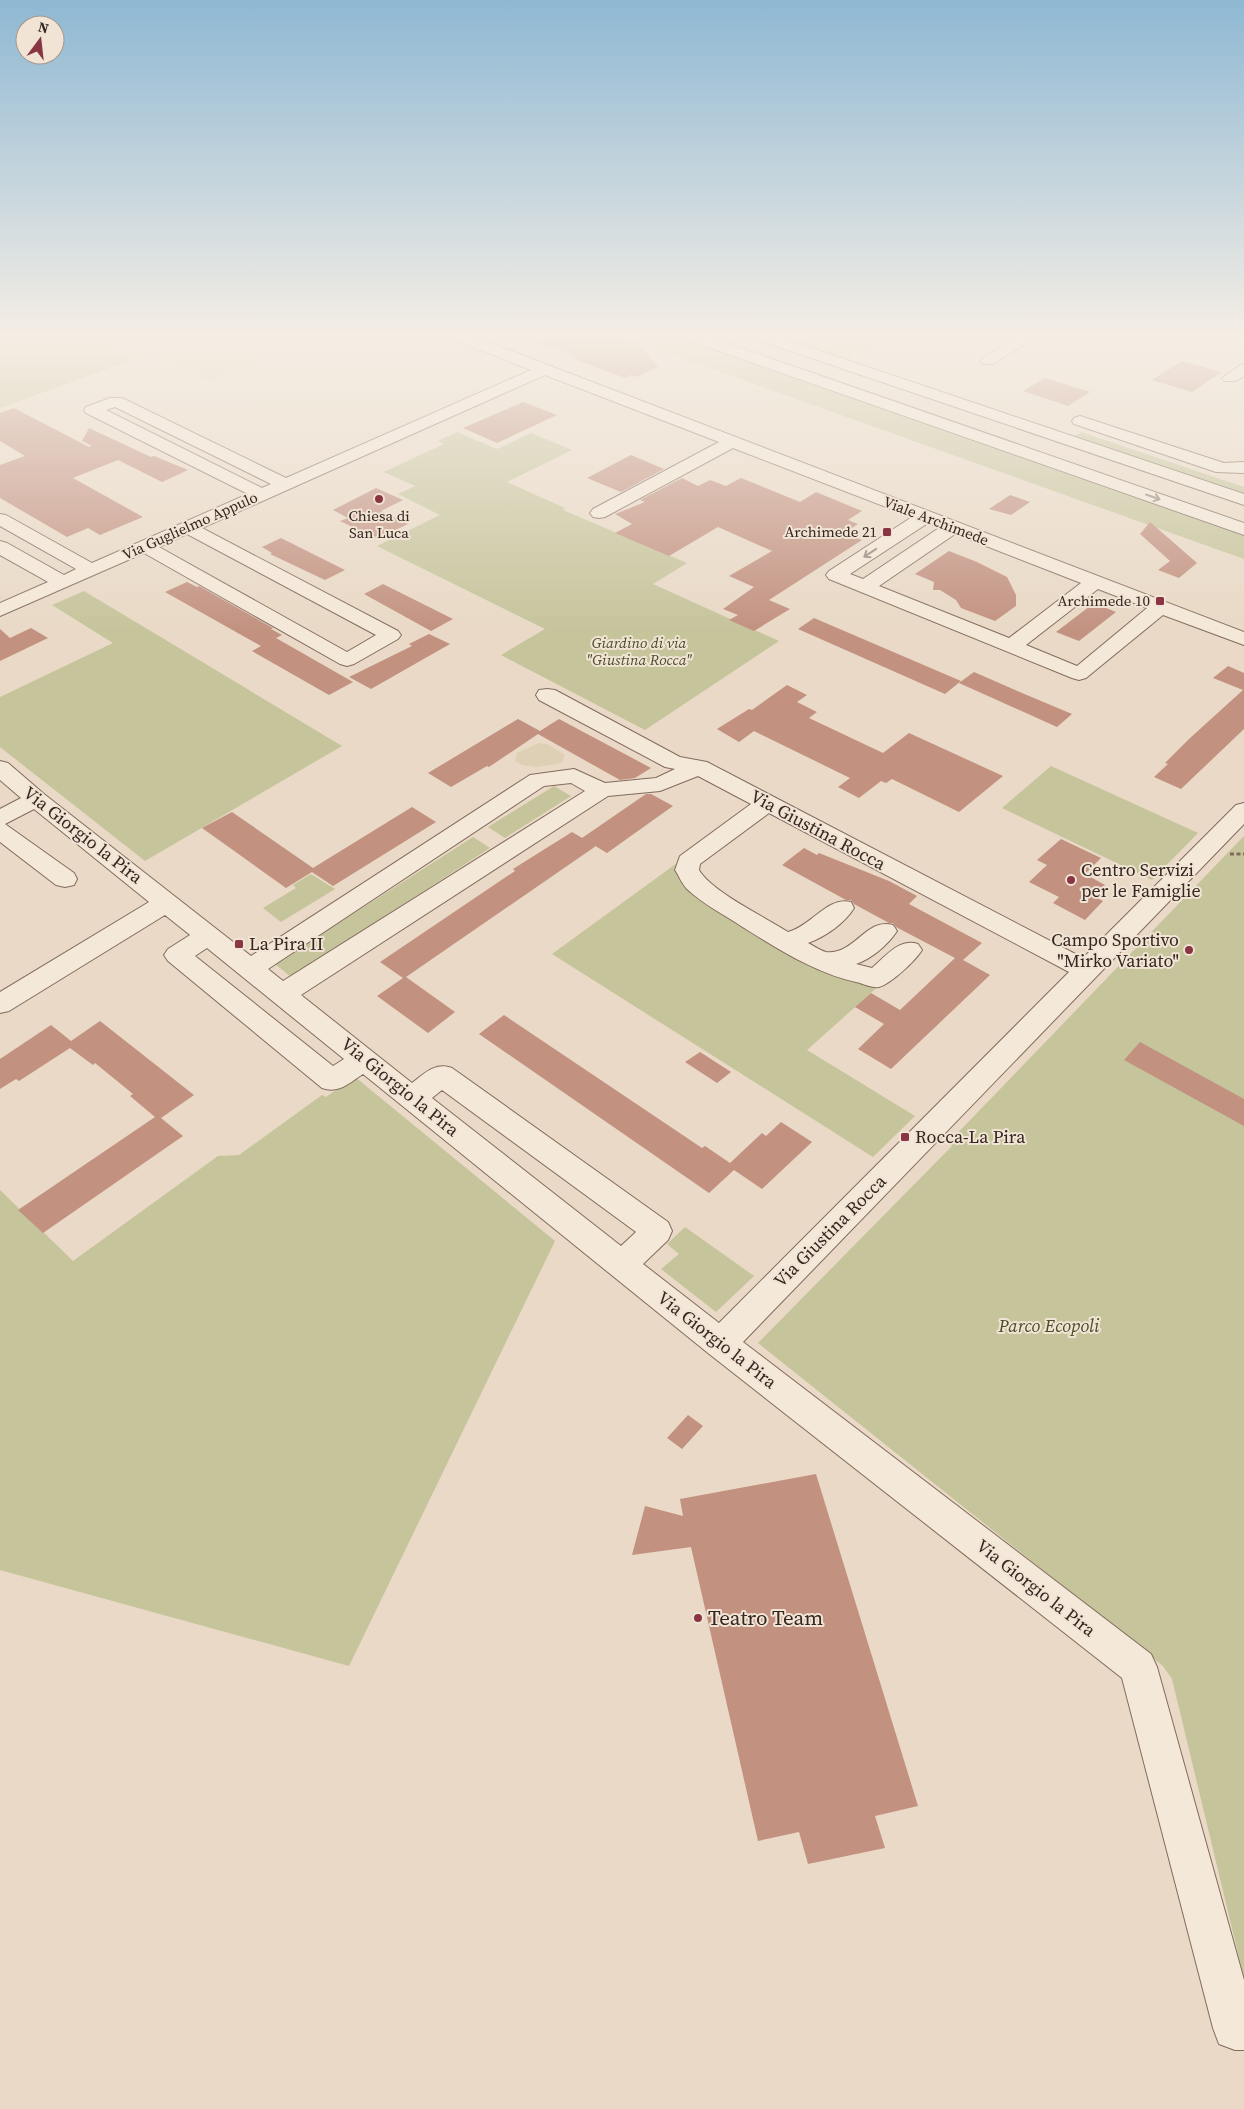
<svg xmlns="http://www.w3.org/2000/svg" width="1244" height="2109" font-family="'Source Serif 4',serif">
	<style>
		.farmland { fill: #ddd0b4 }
		.green { fill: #c5c49b }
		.building { fill: #c29180 }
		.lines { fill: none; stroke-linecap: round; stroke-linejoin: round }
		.minor-casing { stroke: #826b5e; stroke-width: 2 }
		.path { stroke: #826b5e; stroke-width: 3; stroke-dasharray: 4 2.5; stroke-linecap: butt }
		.minor { fill: #f4e8d8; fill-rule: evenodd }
		.oneway { stroke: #94877c }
		.poi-dot { fill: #8a3543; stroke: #f1e4d4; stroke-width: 2 }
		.labels { text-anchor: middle; stroke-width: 4; stroke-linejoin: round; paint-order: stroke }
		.far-poi-label { font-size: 15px; fill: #342620; stroke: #f1e4d4; text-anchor: end }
		.far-street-label { font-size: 15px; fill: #342620; stroke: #f1e4d4 }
		.far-park-label { font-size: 15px; font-style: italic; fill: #4a4e29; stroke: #f1e4d4 }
		.street-label { font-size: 18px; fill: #342620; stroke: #f1e4d4 }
		.poi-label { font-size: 18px; fill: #342620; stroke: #f1e4d4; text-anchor: start }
		.park-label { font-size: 18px; font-style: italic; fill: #4a4e29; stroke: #f1e4d4 }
		.near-poi-label { font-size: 21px; fill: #342620; stroke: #f1e4d4; text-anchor: start }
	</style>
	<rect width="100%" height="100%" fill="#e9d9c6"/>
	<path class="farmland" d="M125,337H322L209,381L149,354L133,360L106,350Z
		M539,743L547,744L565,755L561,763L537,767L522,765L515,761L517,753Z"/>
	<path class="green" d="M0,337H122L103,350L133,360L0,408Z
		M623,337H677L1244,536V559Z
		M779,337H890L846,360Z
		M457,432L497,449L531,433L572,450L507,482L565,508L563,510L687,563L653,584L779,641L645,730L501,655L545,629L377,546L440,515L398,494L415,486L384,472L444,444L438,441Z
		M1081,432L1244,487V494L1073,437Z
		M84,591L342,746L145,861L0,747V697L113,643L52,605Z
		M1051,766L1198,833L1152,880L1002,808Z
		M554,786L571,796L505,838L488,827Z
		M1244,836V1978L1172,1679L1163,1666L758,1343L952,1146L948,1143Z
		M473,837L490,848L291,977L275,964Z
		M684,858L687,879L882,983L807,1050L915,1116L873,1157L552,954Z
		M311,874L335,889L281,922L263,908L296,888L293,885Z
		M355,1077L555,1241L349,1666L0,1570V1190L73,1261L218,1156L239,1155L322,1095L326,1097Z
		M685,1227L754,1276L716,1312L661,1269L679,1254L667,1244Z"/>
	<path class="building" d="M528,337H623L639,343L658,367L637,377L631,375L625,378L574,359L576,357L528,339Z
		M1182,361L1222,372L1192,392L1152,380Z
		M1045,378L1090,392L1068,406L1023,391Z
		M523,402L557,415L497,443L463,428Z
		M14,408L89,447L92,446L82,441L89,428L151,457L154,456L188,470L162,482L118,460L73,478L143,517L100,535L88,528L67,537L0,498V465L25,456L0,441V413Z
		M631,455L664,469L621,492L587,478Z
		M682,478L698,486L710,480L726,486L741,478L800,502L816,492L862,511L848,520L858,524L844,533L862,540L769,600L790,609L754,631L729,620L738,615L723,609L754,587L729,576L772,551L718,527L669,556L615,533L632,524L615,514L645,502L640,500Z
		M376,488L403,500L381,511L408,524L377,539L340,521L348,518L333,510Z
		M1010,495L1030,502L1011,515L989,509Z
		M1150,522L1197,563L1179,578L1158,570L1170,561L1140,534Z
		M281,538L345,570L325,580L270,554L272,553L262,547Z
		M949,551L977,562L1007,577L1016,595V606L995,621L961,608L956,600L940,590H933L934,582L915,574Z
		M187,582L197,587L199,586L273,628L271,629L282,635L276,638L353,682L329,695L252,651L261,646L165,592Z
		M383,584L453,619L431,631L364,594Z
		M1094,603L1116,612L1079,641L1056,632Z
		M814,618L961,681L945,694L798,629Z
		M31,628L48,638L0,661V629L10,638Z
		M429,634L450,644L371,689L349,677L412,646L409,644Z
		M1228,666L1244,673V729L1181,789L1154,777L1168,764L1165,763L1189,739L1243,690L1213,678Z
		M974,672L1022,693L1072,714L1057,727L959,683Z
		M787,685L807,695L797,702L817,712L809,718L883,753L909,733L1003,776L959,812L892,779L886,783L881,781L859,798L838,787L850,778L754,731L739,742L717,729L749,709L752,710Z
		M518,719L540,731L559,719L651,768L635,778L620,780L538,734L489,767L487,766L451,787L428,773Z
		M646,794H651L673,806L607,853L582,838Z
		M412,807L436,822L333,886L312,872L286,888L202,828L232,812L313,868Z
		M572,832L596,846L406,977L455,1012L428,1033L377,996L403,978L380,962L515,871L513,869Z
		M1061,839L1101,858L1085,874L1105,885L1093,896L1103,901L1085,920L1053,903L1059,897L1029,882L1047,865L1037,860Z
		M804,848L817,855L819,853L889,881L917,896L909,904L982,943L963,960L990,975L891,1069L858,1049L884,1024L855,1007L871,993L900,1010L955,958L896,927L893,923H889L854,904L851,900H846L782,865Z
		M504,1015L702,1148L705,1146L730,1163L762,1133L766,1136L781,1122L812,1142L762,1189L734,1170L709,1193L479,1034Z
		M100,1021L194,1095L161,1118L183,1136L43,1233L18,1210L155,1117L130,1096L133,1094L95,1063L93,1065L70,1048L19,1081L16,1079L0,1089V1059L51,1025L71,1041Z
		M1140,1042L1244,1099V1126L1124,1060Z
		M700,1052L731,1072L717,1083L685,1062Z
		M688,1415L703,1426L682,1449L667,1438Z
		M816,1474L918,1806L875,1816L885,1848L808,1864L799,1832L758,1841L691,1547L632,1555L645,1506L683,1516L680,1499Z"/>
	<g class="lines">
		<defs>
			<path id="minor" d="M453,337H475L1244,632V645L1163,615L1086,678L1079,680L1072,678L829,579L826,575L829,571L912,517L733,448L605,517L599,518L593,517L590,513L593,509L719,442L545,375L202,528L398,631L401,635L398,639L354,664L347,666L340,664L144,553L0,616V603L48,582L0,555V541L7,543L64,575L76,569L0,526V514L6,515L92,563L248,494L86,413L84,410L86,407L110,398H122L286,478L531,370L455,340ZM115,407L271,484L262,488L106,410ZM928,523L939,528L863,579L850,574ZM187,534L376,635L347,652L159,547ZM955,534L1081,583L1009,638L879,586ZM1098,589L1147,608L1077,666L1026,645Z
				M686,337H709L1244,523V535L688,340Z
				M756,337H779L1244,494V505L758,340Z
				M1017,337H1036L993,364H983L980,361L983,358Z
				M1244,364V376L1236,381H1224L1222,378L1239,366Z
				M1080,416L1224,463L1244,462V473L1216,472L1074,424L1072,421L1074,418Z
				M547,689L555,690L680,757L707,762L1083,958L1236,805L1244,803V824L743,1342L1151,1654L1157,1667L1244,1980V2050H1235L1219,2044L1213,2028L1122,1678L708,1353L363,1074C349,1083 339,1094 322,1088L168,961L164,955L168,949L190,935L165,915L9,1011L0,1013V992L149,902L34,809L5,824L74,873L77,879L74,885L65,887L56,885L0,842V809L21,798L0,780V761L8,763L44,794L251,956L530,775L574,769L605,783L656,778L675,769L665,767L539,700L536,695L539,690ZM698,776L751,804L680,856L675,870C679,876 682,884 687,889C703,904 723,914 741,926C778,949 816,974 860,983C866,985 873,988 879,987C891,984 916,960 922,950L918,944C899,938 886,956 872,968L856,964C871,959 888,945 897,931L893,925C866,917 855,955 826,952C821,951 814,946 808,943C825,937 845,923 854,908L851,902C828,896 811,926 788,932C765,917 712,892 699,870L700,864L769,813L1069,972L719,1323L643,1264L668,1240L672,1231L668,1222L452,1068C435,1062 425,1073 412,1083L301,995L608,796L660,791ZM571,783L585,791L283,981L268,969L544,786ZM207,948L344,1059L333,1066L195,956ZM442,1090L636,1232L621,1246L432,1098Z"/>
		</defs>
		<use href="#minor" class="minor-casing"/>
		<path class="path" d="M1230,854H1244"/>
		<use href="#minor" class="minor"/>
	</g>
	<defs><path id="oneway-shaft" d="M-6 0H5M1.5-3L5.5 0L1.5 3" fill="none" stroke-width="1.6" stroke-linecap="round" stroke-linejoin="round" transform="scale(1.25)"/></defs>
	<g class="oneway">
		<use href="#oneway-shaft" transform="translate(1153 497) rotate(19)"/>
		<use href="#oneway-shaft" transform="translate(870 553) rotate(147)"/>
	</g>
	<linearGradient id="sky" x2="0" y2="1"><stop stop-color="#8eb8d3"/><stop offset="0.53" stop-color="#f5eee5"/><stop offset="1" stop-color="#f5eee5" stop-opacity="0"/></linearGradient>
	<rect width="1244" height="633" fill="url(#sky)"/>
	<g class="poi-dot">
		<circle cx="379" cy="499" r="5"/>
		<rect x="882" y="527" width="10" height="10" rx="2.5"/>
		<rect x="1155" y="596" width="10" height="10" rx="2.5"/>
		<circle cx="1071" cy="880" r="5"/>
		<rect x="234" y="939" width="10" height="10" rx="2.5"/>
		<circle cx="1189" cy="950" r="5"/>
		<rect x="900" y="1132" width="10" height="10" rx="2.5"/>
		<circle cx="698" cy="1618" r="5"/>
	</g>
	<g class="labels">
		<g class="far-poi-label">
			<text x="379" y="521" text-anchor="middle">Chiesa di<tspan x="379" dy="17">San Luca</tspan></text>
			<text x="877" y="537">Archimede 21</text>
			<text x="1150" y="606">Archimede 10</text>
		</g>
		<g class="far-street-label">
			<text transform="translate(936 521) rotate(21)" y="5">Viale Archimede</text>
			<text transform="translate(190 526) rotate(-24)" y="5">Via Guglielmo Appulo</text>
		</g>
		<g class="far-park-label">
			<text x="639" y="648">Giardino di via<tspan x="639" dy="17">"Giustina Rocca"</tspan></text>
		</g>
		<g class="street-label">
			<text transform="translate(818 830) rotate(28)" y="6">Via Giustina Rocca</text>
			<text transform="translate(83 835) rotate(38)" y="6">Via Giorgio la Pira</text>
			<text transform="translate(400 1087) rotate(39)" y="6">Via Giorgio la Pira</text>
			<text transform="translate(830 1231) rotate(-45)" y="6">Via Giustina Rocca</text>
			<text transform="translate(717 1340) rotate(38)" y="6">Via Giorgio la Pira</text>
			<text transform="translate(1036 1588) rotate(38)" y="6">Via Giorgio la Pira</text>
		</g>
		<g class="poi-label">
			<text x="1081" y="876">Centro Servizi<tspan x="1081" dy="21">per le Famiglie</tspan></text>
			<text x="1179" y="946" text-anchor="end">Campo Sportivo<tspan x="1179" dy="21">"Mirko Variato"</tspan></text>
			<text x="249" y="950">La Pira II</text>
			<text x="915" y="1143">Rocca-La Pira</text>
		</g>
		<g class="park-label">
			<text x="1049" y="1332">Parco Ecopoli</text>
		</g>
		<g class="near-poi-label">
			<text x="708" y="1625">Teatro Team</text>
		</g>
	</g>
	<g transform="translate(40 40) rotate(15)"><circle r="24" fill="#f1e4d4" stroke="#a5988c"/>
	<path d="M0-4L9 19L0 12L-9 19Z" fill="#8a3543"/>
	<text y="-8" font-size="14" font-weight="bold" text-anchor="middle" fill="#342620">N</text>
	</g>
</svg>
